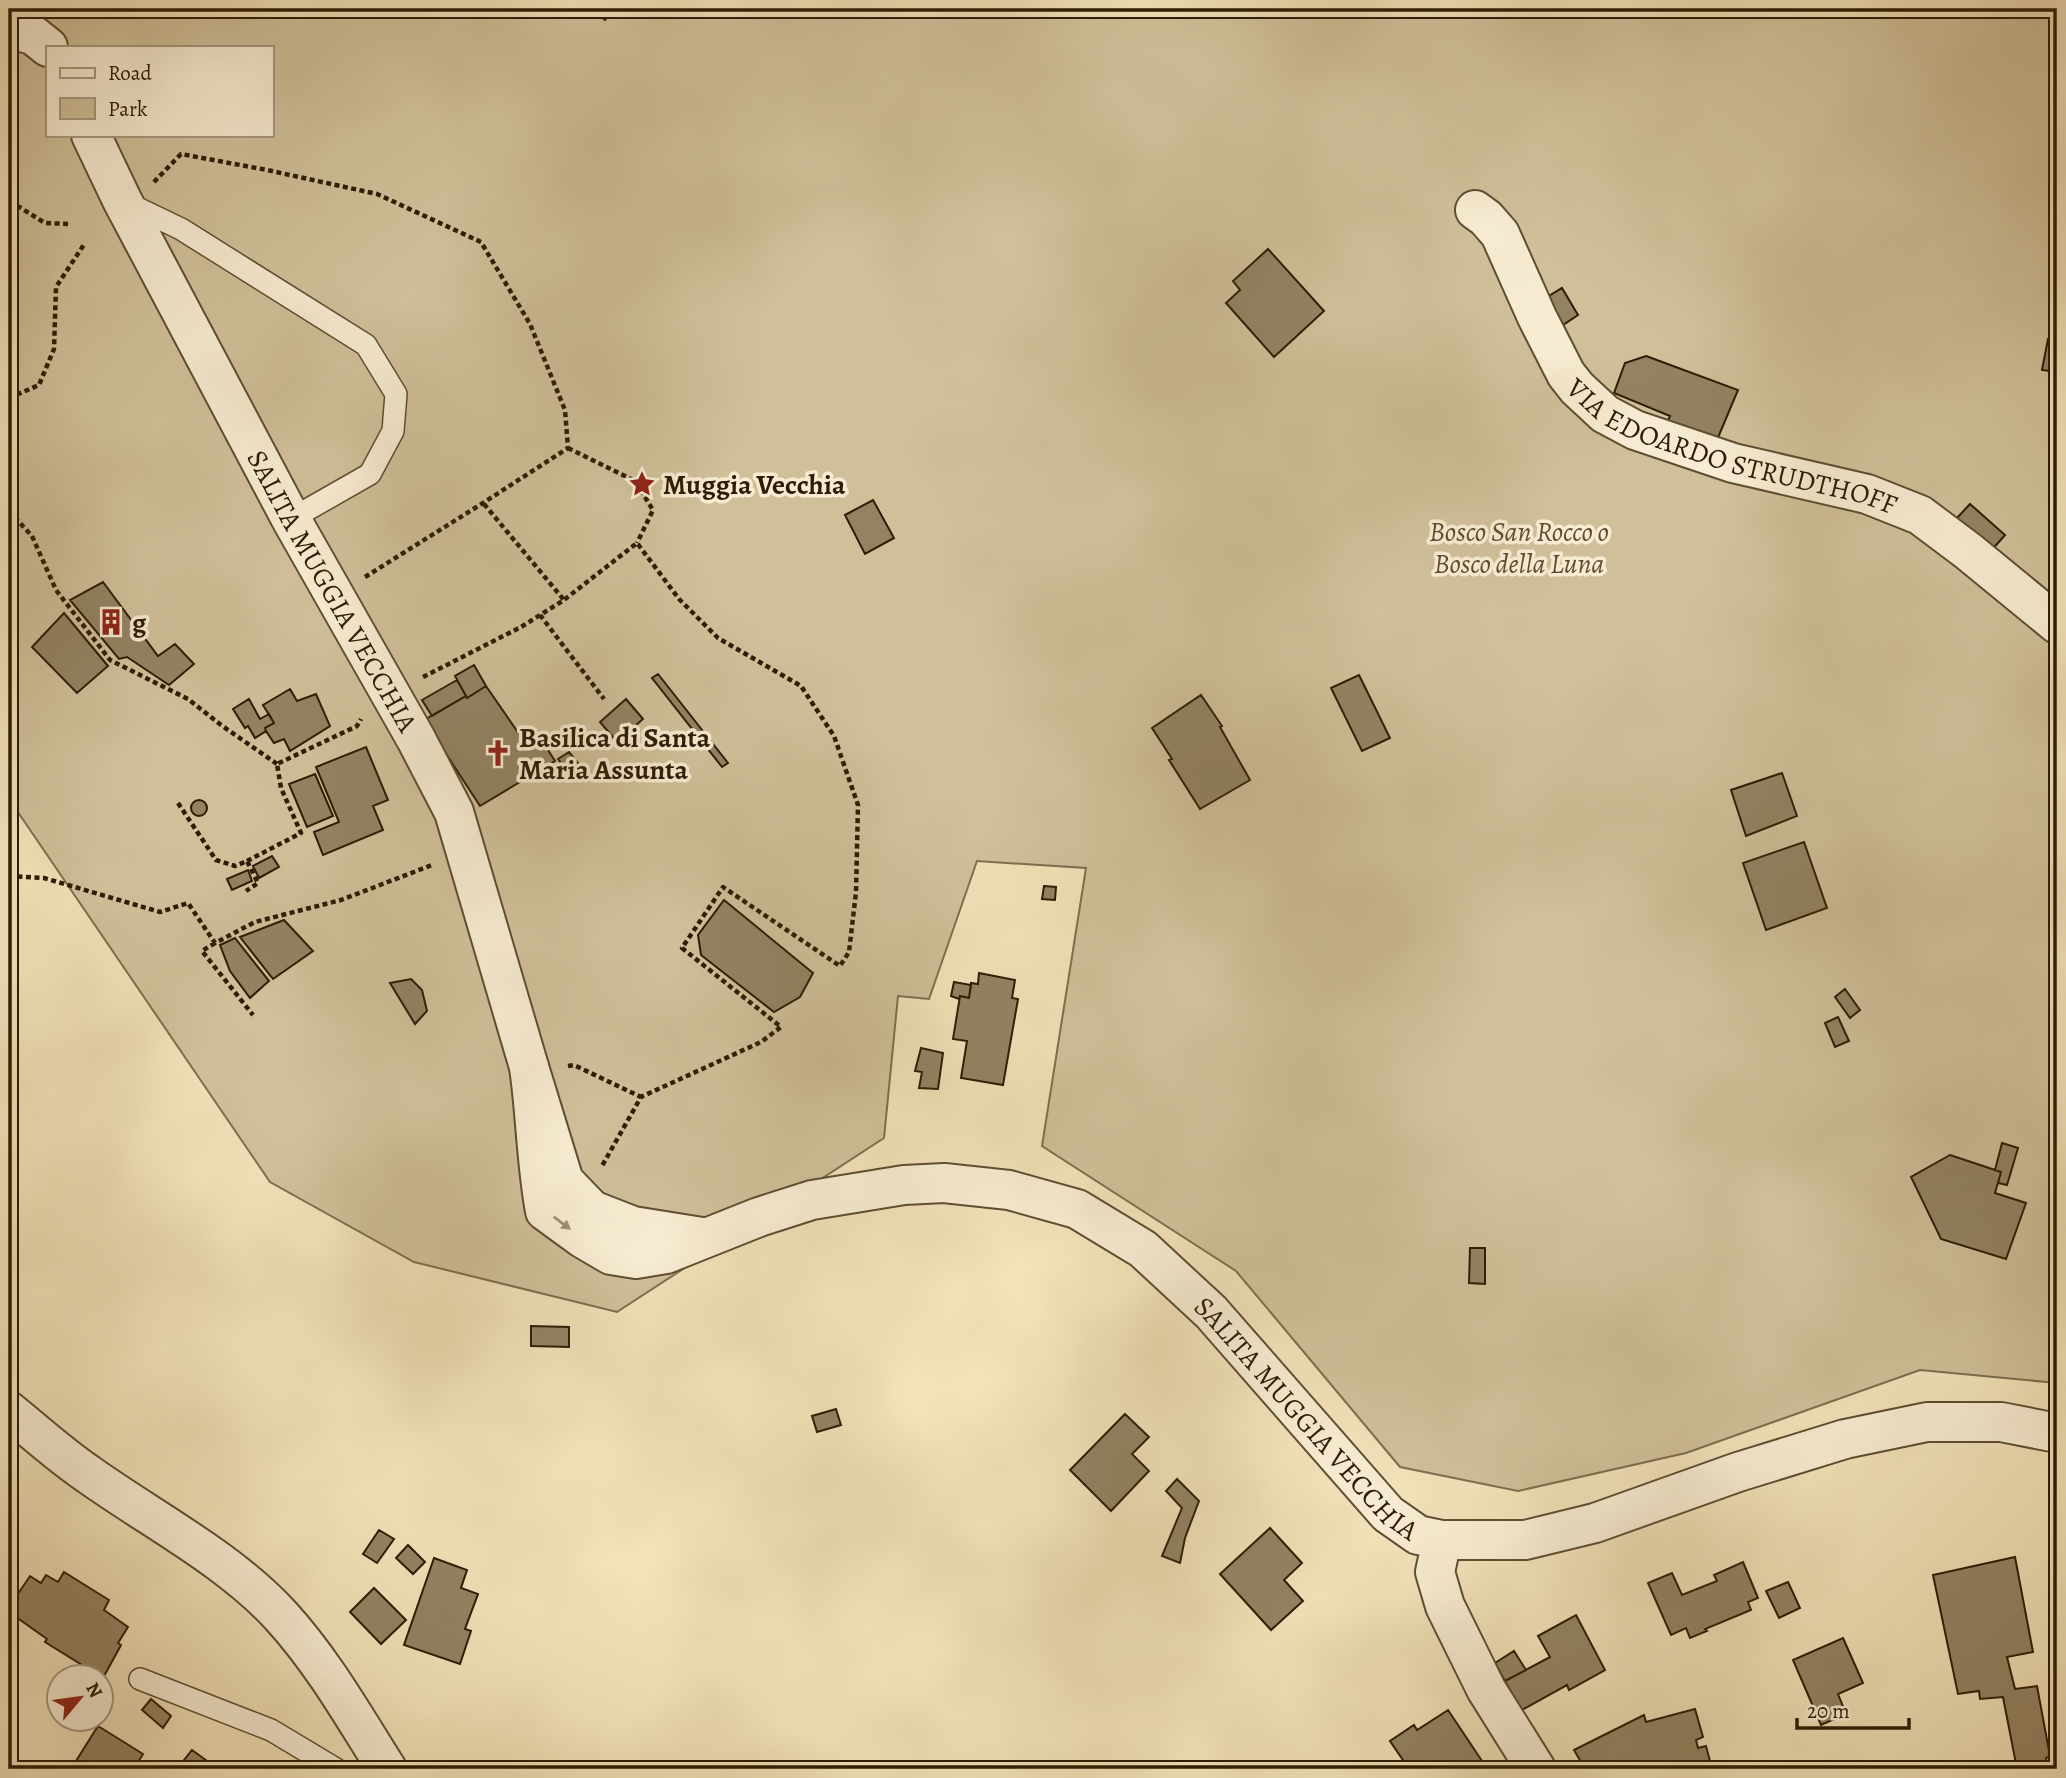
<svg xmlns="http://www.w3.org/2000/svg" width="2066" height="1778" font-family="Alegreya,serif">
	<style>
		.green { fill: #d0c09a; stroke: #7e6e50; stroke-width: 2; fill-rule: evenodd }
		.building { fill: #938363; stroke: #2c1c05; stroke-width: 2 }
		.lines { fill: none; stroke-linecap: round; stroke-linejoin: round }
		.service-casing { stroke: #5e4e32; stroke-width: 24 }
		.minor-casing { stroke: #5e4e32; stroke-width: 42 }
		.path { stroke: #2c1c05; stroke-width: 4.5; stroke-dasharray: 5 3.5; stroke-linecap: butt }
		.service { stroke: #f7ecd2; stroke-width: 21 }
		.minor { stroke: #f7ecd2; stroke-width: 38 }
		.oneway { fill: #9c8e76 }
		.labels { text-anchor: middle; stroke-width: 7; stroke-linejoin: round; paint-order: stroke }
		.street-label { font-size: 28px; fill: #2c1c05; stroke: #f7ecd2 }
		.poi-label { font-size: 28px; font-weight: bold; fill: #2c1c05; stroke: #f7ecd2; text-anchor: start }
		.park-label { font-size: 28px; font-style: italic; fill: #5d4d32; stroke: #f7ecd2 }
	</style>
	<rect width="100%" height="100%" fill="#f2e2b9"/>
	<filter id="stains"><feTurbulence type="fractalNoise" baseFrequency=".00286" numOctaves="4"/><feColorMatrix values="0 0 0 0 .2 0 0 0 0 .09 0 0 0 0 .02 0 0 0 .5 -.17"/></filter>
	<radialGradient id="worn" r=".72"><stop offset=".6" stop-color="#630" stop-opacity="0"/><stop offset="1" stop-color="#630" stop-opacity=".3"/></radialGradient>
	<path class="green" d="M9,9H2057V1383L1920,1370L1686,1453L1518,1491L1400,1467L1236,1271L1042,1146L1086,868L977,861L929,999L898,996L884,1138L617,1312L414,1262L270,1182L9,799ZM47,47H271V135H47Z"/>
	<path class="building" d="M591,9H615L605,20Z
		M1268,249L1324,311L1274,357L1226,303L1240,290L1233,281Z
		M1562,288L1578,315L1554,331L1539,302Z
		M2048,339L2057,341V372L2042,370Z
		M1646,356L1738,390L1717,440L1667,423L1670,416L1614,393L1625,363Z
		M873,500L894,538L865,554L845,515Z
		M1970,504L2005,535L1990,552L1956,519Z
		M103,582L158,656L175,644L194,664L169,685L127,657L119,659L70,600Z
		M64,613L108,666L77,693L32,647Z
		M474,665L486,686L467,698L455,676Z
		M658,674L728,763L722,767L652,678Z
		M1359,675L1390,738L1362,751L1331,688Z
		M457,680L466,696L432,716L422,700Z
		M486,686L526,744L539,736L555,761L480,806L424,720L466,696L467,698Z
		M290,689L297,701L316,694L330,726L290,751L284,739L274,743L266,731L265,728L274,723L263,705Z
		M1201,695L1222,726L1220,727L1250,780L1200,809L1169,760L1172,759L1152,728Z
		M249,699L260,719L269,714L274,723L265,728L266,731L255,738L248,726L245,728L233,709Z
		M626,699L643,719L617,742L600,722Z
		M366,747L388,800L373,806L383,830L323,855L314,832L339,822L316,767Z
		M569,752L582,768L566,780L559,770L564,767L558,759Z
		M1782,773L1797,816L1746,836L1731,790Z
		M315,774L333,816L307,827L289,784Z
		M191 808a8 8 0 1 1 16 0a8 8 0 1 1-16 0Z
		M1804,842L1827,908L1766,930L1743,863Z
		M272,856L279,867L259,878L253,866Z
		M248,870L252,881L232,890L227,879Z
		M1044,886L1056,887L1055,900L1042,899Z
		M724,900L813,973L800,997L774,1012L701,955L698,935Z
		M284,920L313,951L273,979L240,937Z
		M235,938L269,981L250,998L230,971L220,945Z
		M979,973L1015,980L1012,998L1018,999L1003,1085L961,1078L967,1041L953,1039L960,996L969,998L971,983L978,984Z
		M411,979L422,990L427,1011L415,1024L390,983Z
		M954,982L971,985L969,998L960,996L959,999L951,996Z
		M1845,989L1860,1010L1850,1018L1835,997Z
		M1838,1017L1849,1041L1835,1047L1825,1023Z
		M921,1048L943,1053L938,1089L919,1088L922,1072L915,1071Z
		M2002,1143L2018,1148L2007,1185L1998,1183L2001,1172L1995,1170Z
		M1950,1155L2001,1172L1995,1193L2026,1203L2006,1259L1941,1239L1911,1177Z
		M1470,1248H1485V1284L1469,1283Z
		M531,1326L569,1327V1347L531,1346Z
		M836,1409L841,1425L817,1432L812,1416Z
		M1125,1414L1149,1437L1132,1454L1149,1471L1111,1511L1070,1470Z
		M1177,1479L1199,1501L1185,1538L1180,1563L1162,1556L1182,1508L1166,1491Z
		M1270,1528L1302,1563L1284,1580L1303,1601L1271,1630L1220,1574Z
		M379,1530L394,1539L377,1563L363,1554Z
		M408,1545L425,1562L413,1574L396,1558Z
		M2015,1557L2033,1652L2007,1657L2015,1689L2037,1686L2050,1756L2046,1758L2048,1769H2017L2003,1697L1980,1699L1979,1691L1958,1694L1933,1575Z
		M434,1558L467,1570L461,1588L478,1594L465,1629L471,1631L460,1664L404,1645Z
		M1743,1562L1758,1598L1748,1602L1751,1610L1705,1629L1707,1631L1690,1638L1686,1628L1671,1635L1648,1583L1672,1573L1682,1595L1717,1581L1714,1575Z
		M64,1572L109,1600L104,1610L128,1627L118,1643L121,1645L103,1678L45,1642L47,1639L9,1612V1607L30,1576L41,1583L46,1575L58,1582Z
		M1788,1582L1800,1608L1779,1618L1766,1591Z
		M374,1588L406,1620L381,1644L350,1612Z
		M1576,1615L1605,1670L1569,1690L1567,1685L1520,1711L1505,1681L1550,1657L1538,1636Z
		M1843,1638L1863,1683L1838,1694L1846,1714L1821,1725L1793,1660Z
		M1514,1651L1526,1670L1505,1681L1495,1663Z
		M151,1699L171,1716L163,1728L142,1710Z
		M1695,1709L1703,1737L1696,1740L1698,1748L1706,1746L1712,1769H1585L1574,1750L1644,1715L1646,1722Z
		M1448,1710L1482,1761L1469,1769H1409L1390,1741L1414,1725L1417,1730Z
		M98,1726L143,1754L134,1769H71Z
		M192,1750L218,1769H177Z"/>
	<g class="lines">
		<defs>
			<path id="service" d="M127,203L181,229L366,345L396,394L393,431L370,474L291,519
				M140,1679L271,1730L336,1769"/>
			<g id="minor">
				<path d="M9,29L33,35L48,47"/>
				<path id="s1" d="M91,135L122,200L291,519L416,739L454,812L529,1067L564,1181L592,1210L633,1226L702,1237"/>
				<path id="s2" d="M1475,210L1486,218L1500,234L1537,317L1566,374L1577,388L1605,414L1635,430L1733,463L1867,494L1920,515L1968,551L2057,624"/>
				<path id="s3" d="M529,1067C536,1115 536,1163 545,1211L582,1238L611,1255L636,1259L666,1254L759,1217L812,1200L904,1185L944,1183L1009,1190L1077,1209L1143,1249L1211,1312L1388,1514L1418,1535L1442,1540H1525L1595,1523L1738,1472L1845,1439L1927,1422H2001L2057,1433"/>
				<path d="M9,1411C35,1432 60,1455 88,1474C151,1519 229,1559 281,1616C323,1662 354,1717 387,1769"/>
				<path d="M1442,1540L1435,1572L1445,1606L1486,1689L1536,1769"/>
			</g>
		</defs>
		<use href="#service" class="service-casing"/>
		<use href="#minor" class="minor-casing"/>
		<path class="path" d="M154,182L181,154L267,170L377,194L481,242L530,324L565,410L568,448
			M9,207L16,205L45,223L70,224
			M9,398L39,385L54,349L56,287L85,243
			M568,448L635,481L653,510L637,543
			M484,504L564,600
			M9,511L32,536L56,590L110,660L188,699L221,725L277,764
			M365,577L483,503L568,448
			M540,615L604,699
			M423,677L521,627L564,600L637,543L679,599L718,638L801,686L834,736L858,805L856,892L849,952L840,966L723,887L682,948L781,1027L761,1042L641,1097L602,1166
			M178,803L216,860L235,866L247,861L258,883L246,891
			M247,861L301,833L281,788L277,764L357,726L361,719
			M9,876L44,878L160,912L188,903L215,943L255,922L341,900L432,865
			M215,943L202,951L253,1015
			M568,1066L574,1065L641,1097"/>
		<use href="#service" class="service"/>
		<use href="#minor" class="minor"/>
	</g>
	<defs><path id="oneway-solid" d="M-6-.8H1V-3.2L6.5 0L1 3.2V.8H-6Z" transform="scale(1.75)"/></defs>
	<use class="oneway" href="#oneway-solid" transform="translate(562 1223) rotate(37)"/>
	<defs>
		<symbol id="sight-bare" viewBox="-9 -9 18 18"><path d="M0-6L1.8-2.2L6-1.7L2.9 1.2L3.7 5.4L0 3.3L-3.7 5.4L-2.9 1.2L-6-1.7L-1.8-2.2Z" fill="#8f2418" stroke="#f7ecd2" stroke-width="2.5" paint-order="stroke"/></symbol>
		<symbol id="building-bare" viewBox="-9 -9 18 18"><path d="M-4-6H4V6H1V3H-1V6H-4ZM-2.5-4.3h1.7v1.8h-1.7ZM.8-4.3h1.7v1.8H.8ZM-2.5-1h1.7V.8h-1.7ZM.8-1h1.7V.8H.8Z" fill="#8f2418" stroke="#f7ecd2" stroke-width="2.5" paint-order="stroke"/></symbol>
		<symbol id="church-bare" viewBox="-9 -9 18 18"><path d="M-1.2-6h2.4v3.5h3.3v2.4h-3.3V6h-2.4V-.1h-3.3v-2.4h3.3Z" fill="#8f2418" stroke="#f7ecd2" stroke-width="2.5" paint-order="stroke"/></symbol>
	</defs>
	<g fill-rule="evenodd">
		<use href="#sight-bare" x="623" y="465" width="38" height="38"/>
		<use href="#building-bare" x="92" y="603" width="38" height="38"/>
		<use href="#church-bare" x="479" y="734" width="38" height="38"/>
	</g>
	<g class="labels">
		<g class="street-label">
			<text dy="10" stroke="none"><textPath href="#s2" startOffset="376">VIA EDOARDO STRUDTHOFF</textPath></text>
			<text dy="10" stroke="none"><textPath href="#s1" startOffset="516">SALITA MUGGIA VECCHIA</textPath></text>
			<text dy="10" stroke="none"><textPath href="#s3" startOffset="1018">SALITA MUGGIA VECCHIA</textPath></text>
		</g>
		<g class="poi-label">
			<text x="663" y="494">Muggia Vecchia</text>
			<text x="132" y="632">g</text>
			<text x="519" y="747">Basilica di Santa<tspan x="519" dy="32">Maria Assunta</tspan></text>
		</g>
		<g class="park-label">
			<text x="1519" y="541">Bosco San Rocco o<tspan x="1519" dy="32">Bosco della Luna</tspan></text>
		</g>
	</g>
	<rect width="2066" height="1778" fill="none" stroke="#f2e2b9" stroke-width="35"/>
	<rect x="10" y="10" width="2045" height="1757" fill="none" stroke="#2c1c05" stroke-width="3.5"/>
	<rect x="18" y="18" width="2031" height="1743" fill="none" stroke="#2c1c05" stroke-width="2"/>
	<rect x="46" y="46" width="228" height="91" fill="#f7ecd2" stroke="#a69980" stroke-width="2"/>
	<rect x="60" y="68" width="35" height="10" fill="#f7ecd2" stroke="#a69980" stroke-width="2"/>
	<text x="108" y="80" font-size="21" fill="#2c1c05">Road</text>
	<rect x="60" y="98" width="35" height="21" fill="#d0c09a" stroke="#a69980" stroke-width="2"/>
	<text x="108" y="116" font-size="21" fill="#2c1c05">Park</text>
	<g transform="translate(80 1698) rotate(61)"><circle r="33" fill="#f7ecd2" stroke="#a69980" stroke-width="2"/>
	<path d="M0-5L12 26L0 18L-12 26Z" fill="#8f2418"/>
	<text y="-10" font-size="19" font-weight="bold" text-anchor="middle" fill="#2c1c05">N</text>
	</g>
	<path d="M1797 1718v10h112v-10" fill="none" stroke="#2c1c05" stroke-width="3.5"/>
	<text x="1807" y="1718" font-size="21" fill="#2c1c05" stroke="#f7ecd2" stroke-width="5" paint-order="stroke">20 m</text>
	<rect width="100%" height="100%" filter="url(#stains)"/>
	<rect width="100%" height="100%" fill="url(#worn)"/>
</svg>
